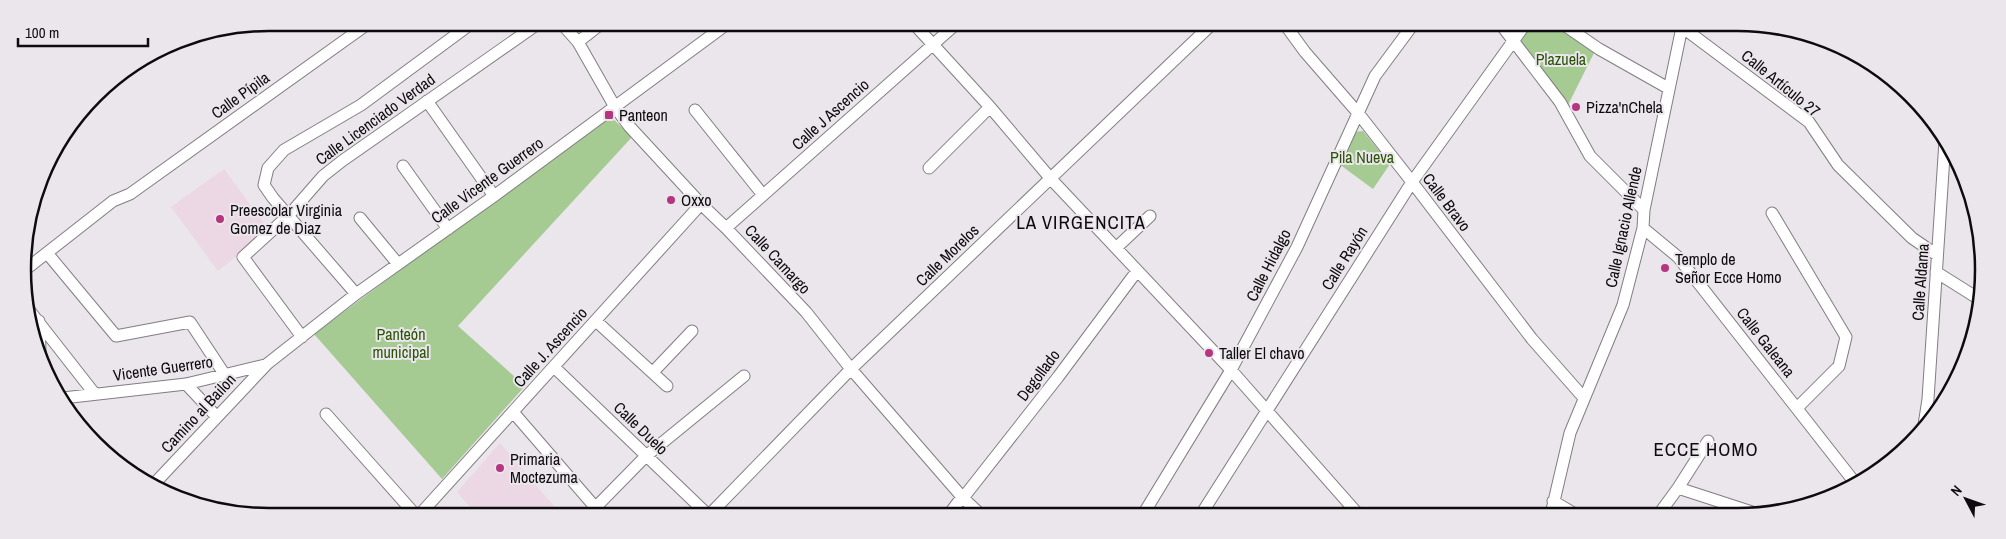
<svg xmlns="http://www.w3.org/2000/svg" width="2006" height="539" font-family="'Archivo Narrow',sans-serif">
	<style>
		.education { fill: #ecd7e5 }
		.green { fill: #a5cb93 }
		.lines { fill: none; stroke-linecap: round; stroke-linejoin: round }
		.minor-casing { stroke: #827d82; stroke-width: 13 }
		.minor { stroke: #fff; stroke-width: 11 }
		.poi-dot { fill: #b53580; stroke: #eae6eb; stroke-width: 2 }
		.labels { text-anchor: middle; stroke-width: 4; stroke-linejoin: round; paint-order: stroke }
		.park-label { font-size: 16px; fill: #275303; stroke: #eae6eb }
		.street-label { font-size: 16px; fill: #0d0b0d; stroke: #eae6eb }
		.poi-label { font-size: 16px; fill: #0d0b0d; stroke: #eae6eb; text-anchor: start }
		.quarter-label { font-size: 19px; letter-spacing: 1px; fill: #0d0b0d; stroke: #eae6eb }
		.rim { fill: none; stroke: #0d0b0d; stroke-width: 2.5 }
	</style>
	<rect width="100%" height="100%" fill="#eae6eb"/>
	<path class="education" d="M224,169L269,230L218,271L171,207Z
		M500,443L559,512H474L457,492Z"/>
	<path class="green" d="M1527,26H1559L1595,51L1567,107L1515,40Z
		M609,115L632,137L458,326L525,386L442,479L314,334Z
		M1363,131L1390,164L1373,189L1339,164L1354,132Z"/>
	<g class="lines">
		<defs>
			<path id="minor" d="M561,23L578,42L615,107L629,126L701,204L726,228L806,312L851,369L963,498L979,513
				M915,25L990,107L1051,179L1231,370L1358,514
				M1286,26L1305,52L1358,113L1412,182L1532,339L1584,398
				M1502,26L1560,102L1590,156L1644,210
				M1567,27L1599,49L1668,88
				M1682,27L1809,122L1838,165L1912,238L1937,255
				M578,42L601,24
				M427,101L494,196
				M695,110L763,195
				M403,166L448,229
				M929,168L990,107
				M1772,213L1846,337L1839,366L1797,408
				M360,218L398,264
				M726,228L955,25
				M1643,228L1678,257L1856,484
				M1116,248L1150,216
				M47,253L116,336L190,322L225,375
				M25,270L113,201L130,194L369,23
				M1936,272L1979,299
				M356,294L273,198L264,185L268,168L284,150L361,105L472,23
				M29,310L94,393
				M39,321L40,352
				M596,321L667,386
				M302,337L243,257L289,215L323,176L342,161L539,23
				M554,367L706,513
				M653,372L692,331
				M186,384L216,416
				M63,398L186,384L265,365
				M513,412L595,507
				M326,414L413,512
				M1924,425L1928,399L1945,141
				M154,484L267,364L356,294L494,196L727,24
				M1678,488L1758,514
				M963,498L1058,377L1137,271
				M1553,501L1575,514
				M422,512L701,204
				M591,512L646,456L744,376
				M711,513L851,369L1211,25
				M950,513L962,497
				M1144,513L1231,370L1297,247L1375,76L1412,26
				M1202,513L1412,182L1524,26
				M1551,514L1570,433L1623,305L1643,228L1644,210L1682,27
				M1659,514L1678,488L1708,441"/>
		</defs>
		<use href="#minor" class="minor-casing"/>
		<use href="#minor" class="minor"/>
	</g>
	<g class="poi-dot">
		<circle cx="1576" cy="107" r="5"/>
		<rect x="604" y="110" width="10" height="10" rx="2.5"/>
		<circle cx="671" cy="200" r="5"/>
		<circle cx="220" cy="219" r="5"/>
		<circle cx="1665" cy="268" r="5"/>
		<circle cx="1209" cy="353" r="5"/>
		<circle cx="500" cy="468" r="5"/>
	</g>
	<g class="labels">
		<g class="park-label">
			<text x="1561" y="65">Plazuela</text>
			<text x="1362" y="163">Pila Nueva</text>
			<text x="401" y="340">Panteón<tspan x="401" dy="18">municipal</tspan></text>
		</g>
		<g class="street-label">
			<text transform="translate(1781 83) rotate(39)" y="6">Calle Artículo 27</text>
			<text transform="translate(240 95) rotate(-36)" y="6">Calle Pípila</text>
			<text transform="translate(830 114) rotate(-42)" y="6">Calle J Ascencio</text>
			<text transform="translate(375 119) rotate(-36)" y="6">Calle Licenciado Verdad</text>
			<text transform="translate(487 180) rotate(-36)" y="6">Calle Vicente Guerrero</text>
			<text transform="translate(1447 202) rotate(53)" y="6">Calle Bravo</text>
			<text transform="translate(1623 227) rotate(-78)" y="6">Calle Ignacio Allende</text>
			<text transform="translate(947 255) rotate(-44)" y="6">Calle Morelos</text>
			<text transform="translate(1344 258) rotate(-58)" y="6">Calle Rayón</text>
			<text transform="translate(778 259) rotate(47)" y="6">Calle Camargo</text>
			<text transform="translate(1268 265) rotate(-63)" y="6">Calle Hidalgo</text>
			<text transform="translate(1920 282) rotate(-86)" y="6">Calle Aldama</text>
			<text transform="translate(1766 342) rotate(52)" y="6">Calle Galeana</text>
			<text transform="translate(550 347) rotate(-48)" y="6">Calle J. Ascencio</text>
			<text transform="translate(163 368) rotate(-8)" y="6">Vicente Guerrero</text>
			<text transform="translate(1038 375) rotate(-53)" y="6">Degollado</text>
			<text transform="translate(198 413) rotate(-47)" y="6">Camino al Bailon</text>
			<text transform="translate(641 428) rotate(44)" y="6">Calle Duelo</text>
		</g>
		<g class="poi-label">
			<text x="1586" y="113">Pizza'nChela</text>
			<text x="619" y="121">Panteon</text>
			<text x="681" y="206">Oxxo</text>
			<text x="230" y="216">Preescolar Virginia<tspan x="230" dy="18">Gomez de Diaz</tspan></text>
			<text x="1675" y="265">Templo de<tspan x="1675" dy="18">Señor Ecce Homo</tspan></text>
			<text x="1219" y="359">Taller El chavo</text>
			<text x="510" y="465">Primaria<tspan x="510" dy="18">Moctezuma</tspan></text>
		</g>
		<g class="quarter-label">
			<text x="1081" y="229">LA VIRGENCITA</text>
			<text x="1706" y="456">ECCE HOMO</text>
		</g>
	</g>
	<path d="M0 0H2006V539H0ZM269 31H1737A238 238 0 0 1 1975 269V270A238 238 0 0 1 1737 508H269A238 238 0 0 1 31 270V269A238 238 0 0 1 269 31Z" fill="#eae6eb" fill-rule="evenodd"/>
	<path class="rim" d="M269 31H1737A238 238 0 0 1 1975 269V270A238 238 0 0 1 1737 508H269A238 238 0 0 1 31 270V269A238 238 0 0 1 269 31Z"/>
	<g transform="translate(1966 499) rotate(311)" stroke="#eae6eb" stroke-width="4" paint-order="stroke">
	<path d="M0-4L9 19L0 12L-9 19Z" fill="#0d0b0d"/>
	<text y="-8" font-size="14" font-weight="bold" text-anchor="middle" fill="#0d0b0d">N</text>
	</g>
	<path d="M18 38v8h130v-8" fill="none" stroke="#0d0b0d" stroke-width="2.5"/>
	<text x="25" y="38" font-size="15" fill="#0d0b0d" stroke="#eae6eb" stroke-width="4" paint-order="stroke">100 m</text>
</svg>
